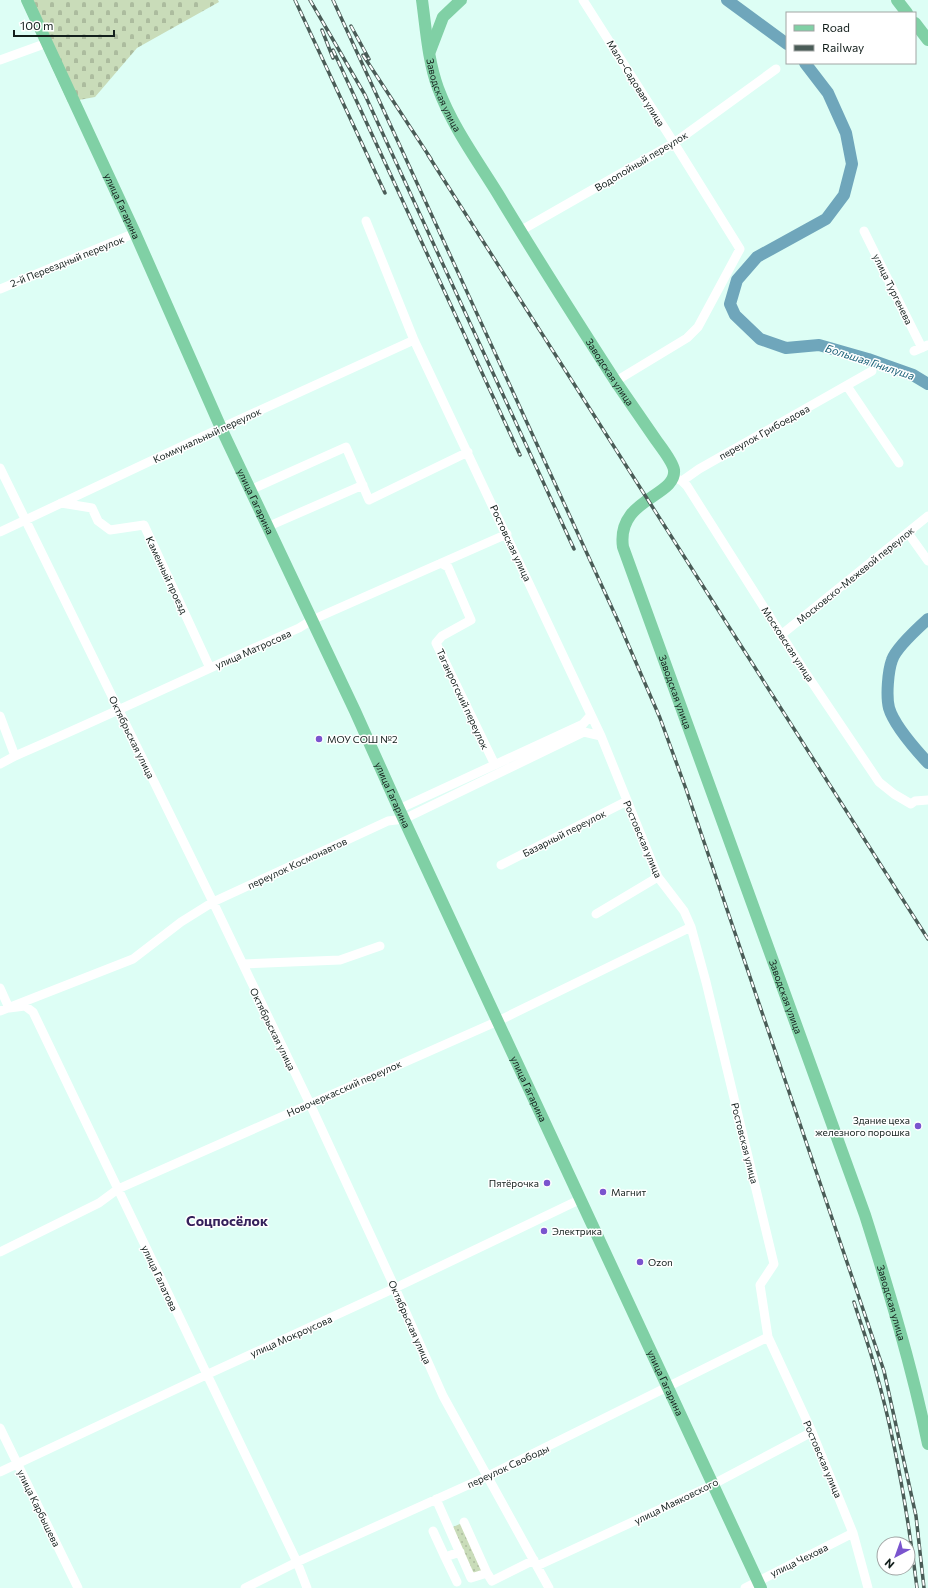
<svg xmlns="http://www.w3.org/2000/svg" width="928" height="1588" font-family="Commissioner,sans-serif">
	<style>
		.cemetery { fill: url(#cemetery-stones) }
		.park { fill: url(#park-dots) }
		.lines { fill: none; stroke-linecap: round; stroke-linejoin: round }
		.river { stroke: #6fa6bb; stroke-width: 12 }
		.minor { stroke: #fff; stroke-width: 9 }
		.major { stroke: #80d0a5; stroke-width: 12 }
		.rail-casing { stroke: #4a5c57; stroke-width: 3.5 }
		.rail { stroke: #fff; stroke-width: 2; stroke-dasharray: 6; stroke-linecap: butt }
		.poi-dot { fill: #7a54ce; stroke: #fff; stroke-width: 1.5 }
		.labels { text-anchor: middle; stroke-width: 3; stroke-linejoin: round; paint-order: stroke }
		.street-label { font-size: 10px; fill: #131f1c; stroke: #fff }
		.poi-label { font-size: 10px; fill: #131f1c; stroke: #fff; text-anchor: start }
		.water-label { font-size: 11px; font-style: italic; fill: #1a6178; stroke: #fff }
		.district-label { font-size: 14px; font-weight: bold; fill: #34215b; stroke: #fff }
	</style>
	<defs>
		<pattern id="cemetery-stones" width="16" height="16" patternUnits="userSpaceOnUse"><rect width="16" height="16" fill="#c9dcb9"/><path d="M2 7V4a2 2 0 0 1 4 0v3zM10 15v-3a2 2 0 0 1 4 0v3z" fill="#acbc9e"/></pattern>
		<pattern id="park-dots" width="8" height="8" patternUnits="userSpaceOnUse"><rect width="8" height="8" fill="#c9dcb9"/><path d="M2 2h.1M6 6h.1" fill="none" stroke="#acbc9e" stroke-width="1.8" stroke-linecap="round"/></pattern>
	</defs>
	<rect width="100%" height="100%" fill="#ddfef5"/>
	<path class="cemetery" d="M21,0H218L219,2L137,48L95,97L68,102Z"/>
	<path class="park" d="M462,1523L484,1572L472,1576L453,1527Z"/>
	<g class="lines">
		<path class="river" d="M727,0L787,44
			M805,63L828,93L846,133L852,164L844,195L826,219L757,257L737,280L730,304L735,315L760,339L786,348L819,345L868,359L913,375L928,384
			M928,619C918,628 896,648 892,660C888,671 886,696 889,708C894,725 916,750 928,763"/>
		<path class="minor" d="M583,0L674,143L740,249L698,327L687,338L616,381
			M0,60L47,43
			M366,221L414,340L601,736L658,877L684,911L691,927L706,982L774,1264L760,1285L768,1337L812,1432L853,1533L868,1588
			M520,231L674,143L776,69
			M864,231L922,348
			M0,289L135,233
			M914,351L928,345
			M847,386L899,463
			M0,468L213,902L310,1104L395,1288L443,1396L549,1588
			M673,477L682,481L687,486L803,669L879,782L894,794L911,804L915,801L928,800
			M682,481L699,469L872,371
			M250,490L346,447L369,500L468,452
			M61,503L92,508L98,521L110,530L144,525L210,668
			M267,527L363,485
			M0,532L210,433L414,340
			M908,533L928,561
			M441,563L448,567L471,620L442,636L436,643L495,765
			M781,635L928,516
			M0,716L15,756
			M0,764L15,756C110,715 204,670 299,628L312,620L507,534
			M399,809L583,724L591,715
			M501,865L627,801
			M596,914L658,877
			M243,964L340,960L380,946
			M0,988L9,1008L25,1006L33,1012L297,1562L307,1588
			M0,1011L133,959L181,922L213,902L388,821L404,819L584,732L601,736
			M0,1252L99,1203L118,1189L498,1021L691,927
			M0,1428L78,1588
			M0,1472L206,1375L395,1288L581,1199
			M436,1499L471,1578L487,1573L492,1581L534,1560
			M464,1522L487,1573
			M433,1531L445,1557L460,1552
			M445,1557L457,1582
			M537,1566L706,1488L812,1432
			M245,1588L297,1562L488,1476L768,1337
			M745,1588L853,1533"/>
		<g class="major">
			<path id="s1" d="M27,0L135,233L221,428L355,711L399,809L761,1588"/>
			<path id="s2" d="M422,0C426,29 428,61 438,88C452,126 477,160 498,194C536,257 576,320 616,382C629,401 643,421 656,440C661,447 673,462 674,470C677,497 616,498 623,547L865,1215C889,1291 912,1367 928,1444"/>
			<path d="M897,0L907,13"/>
			<path d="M915,23L928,40"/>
			<path d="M430,51L443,17L461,0"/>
		</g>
		<defs>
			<path id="rail" d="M295,0L385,193
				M310,0L365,95L574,549
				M333,0L618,621L660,718L686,789L884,1371L916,1516L924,1588
				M351,26L369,59
				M322,30L333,58
				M333,50L520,455
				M363,55L431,159
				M428,155L928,939
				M854,1302C861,1325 870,1348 876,1372C896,1442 908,1515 917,1588"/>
		</defs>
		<use href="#rail" class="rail-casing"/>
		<use href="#rail" class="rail"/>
	</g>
	<g class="poi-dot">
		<circle cx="319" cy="739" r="4"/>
		<circle cx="918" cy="1126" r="4"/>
		<circle cx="547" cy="1183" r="4"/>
		<circle cx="603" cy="1192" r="4"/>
		<circle cx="544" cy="1231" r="4"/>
		<circle cx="640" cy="1262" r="4"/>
	</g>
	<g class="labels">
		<g class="street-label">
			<text transform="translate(636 83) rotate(58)" y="4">Мало-Садовая улица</text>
			<text dy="4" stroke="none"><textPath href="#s2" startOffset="98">Заводская улица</textPath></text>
			<text transform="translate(641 161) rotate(-31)" y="4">Водопойный переулок</text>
			<text dy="4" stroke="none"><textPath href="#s1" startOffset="227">улица Гагарина</textPath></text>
			<text transform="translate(67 261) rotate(-22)" y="4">2-й Переездный переулок</text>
			<text transform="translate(893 289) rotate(64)" y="4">улица Тургенева</text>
			<text dy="4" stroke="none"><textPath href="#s2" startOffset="422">Заводская улица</textPath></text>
			<text transform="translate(764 432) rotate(-29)" y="4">переулок Грибоедова</text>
			<text transform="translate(207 435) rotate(-25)" y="4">Коммунальный переулок</text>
			<text dy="4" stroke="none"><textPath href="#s1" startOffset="551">улица Гагарина</textPath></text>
			<text transform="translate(511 543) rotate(65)" y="4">Ростовская улица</text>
			<text transform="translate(167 575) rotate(65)" y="4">Каменный проезд</text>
			<text transform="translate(855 575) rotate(-39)" y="4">Московско-Межевой переулок</text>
			<text transform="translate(788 644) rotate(57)" y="4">Московская улица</text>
			<text transform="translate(253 649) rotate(-24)" y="4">улица Матросова</text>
			<text dy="4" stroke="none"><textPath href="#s2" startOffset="792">Заводская улица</textPath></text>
			<text transform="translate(463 699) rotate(65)" y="4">Таганрогский переулок</text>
			<text transform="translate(132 737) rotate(64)" y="4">Октябрьская улица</text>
			<text dy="4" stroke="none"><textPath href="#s1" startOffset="875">улица Гагарина</textPath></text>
			<text transform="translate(564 833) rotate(-27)" y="4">Базарный переулок</text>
			<text transform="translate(643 839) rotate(67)" y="4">Ростовская улица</text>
			<text transform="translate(297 863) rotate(-25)" y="4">переулок Космонавтов</text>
			<text dy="4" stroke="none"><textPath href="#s2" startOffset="1116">Заводская улица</textPath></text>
			<text transform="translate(273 1029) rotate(64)" y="4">Октябрьская улица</text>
			<text transform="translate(344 1088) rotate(-24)" y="4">Новочеркасский переулок</text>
			<text dy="4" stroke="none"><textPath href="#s1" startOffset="1199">улица Гагарина</textPath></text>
			<text transform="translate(745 1143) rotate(76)" y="4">Ростовская улица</text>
			<text transform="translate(160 1278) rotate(65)" y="4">улица Галатова</text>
			<text dy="4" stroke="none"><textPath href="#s2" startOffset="1440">Заводская улица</textPath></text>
			<text transform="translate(410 1322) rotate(66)" y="4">Октябрьская улица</text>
			<text transform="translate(291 1336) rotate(-24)" y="4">улица Мокроусова</text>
			<text dy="4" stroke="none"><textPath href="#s1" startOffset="1523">улица Гагарина</textPath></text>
			<text transform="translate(823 1459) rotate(67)" y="4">Ростовская улица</text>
			<text transform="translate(508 1466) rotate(-25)" y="4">переулок Свободы</text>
			<text transform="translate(676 1501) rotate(-26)" y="4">улица Маяковского</text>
			<text transform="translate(39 1508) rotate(64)" y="4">улица Карбышева</text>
			<text transform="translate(799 1560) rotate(-26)" y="4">улица Чехова</text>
		</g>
		<g class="poi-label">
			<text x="327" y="743">МОУ СОШ №2</text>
			<text x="910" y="1124" text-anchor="end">Здание цеха<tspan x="910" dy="12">железного порошка</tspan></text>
			<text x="539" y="1187" text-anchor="end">Пятёрочка</text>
			<text x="611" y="1196">Магнит</text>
			<text x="552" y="1235">Электрика</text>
			<text x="648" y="1266">Ozon</text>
		</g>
		<g class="water-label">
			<text transform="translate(870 362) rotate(18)" y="4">Большая Гнилуша</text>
		</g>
		<g class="district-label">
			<text x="227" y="1226">Соцпосёлок</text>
		</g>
	</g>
	<rect x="786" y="12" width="130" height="52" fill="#ffffff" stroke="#a1a5a4"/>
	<rect x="794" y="25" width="20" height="6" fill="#80d0a5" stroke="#a1a5a4"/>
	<text x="822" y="32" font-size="12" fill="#131f1c">Road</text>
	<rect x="794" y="45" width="20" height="6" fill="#4a5c57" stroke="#a1a5a4"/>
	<text x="822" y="52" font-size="12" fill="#131f1c">Railway</text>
	<g transform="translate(896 1556) rotate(221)"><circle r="19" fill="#ffffff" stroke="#a1a5a4"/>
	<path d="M0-3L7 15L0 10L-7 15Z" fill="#7a54ce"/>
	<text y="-6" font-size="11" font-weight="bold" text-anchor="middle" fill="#131f1c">N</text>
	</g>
	<path d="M14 30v6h100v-6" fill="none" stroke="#131f1c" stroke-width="2"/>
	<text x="20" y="30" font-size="12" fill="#131f1c" stroke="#ffffff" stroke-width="3" paint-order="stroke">100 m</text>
</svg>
